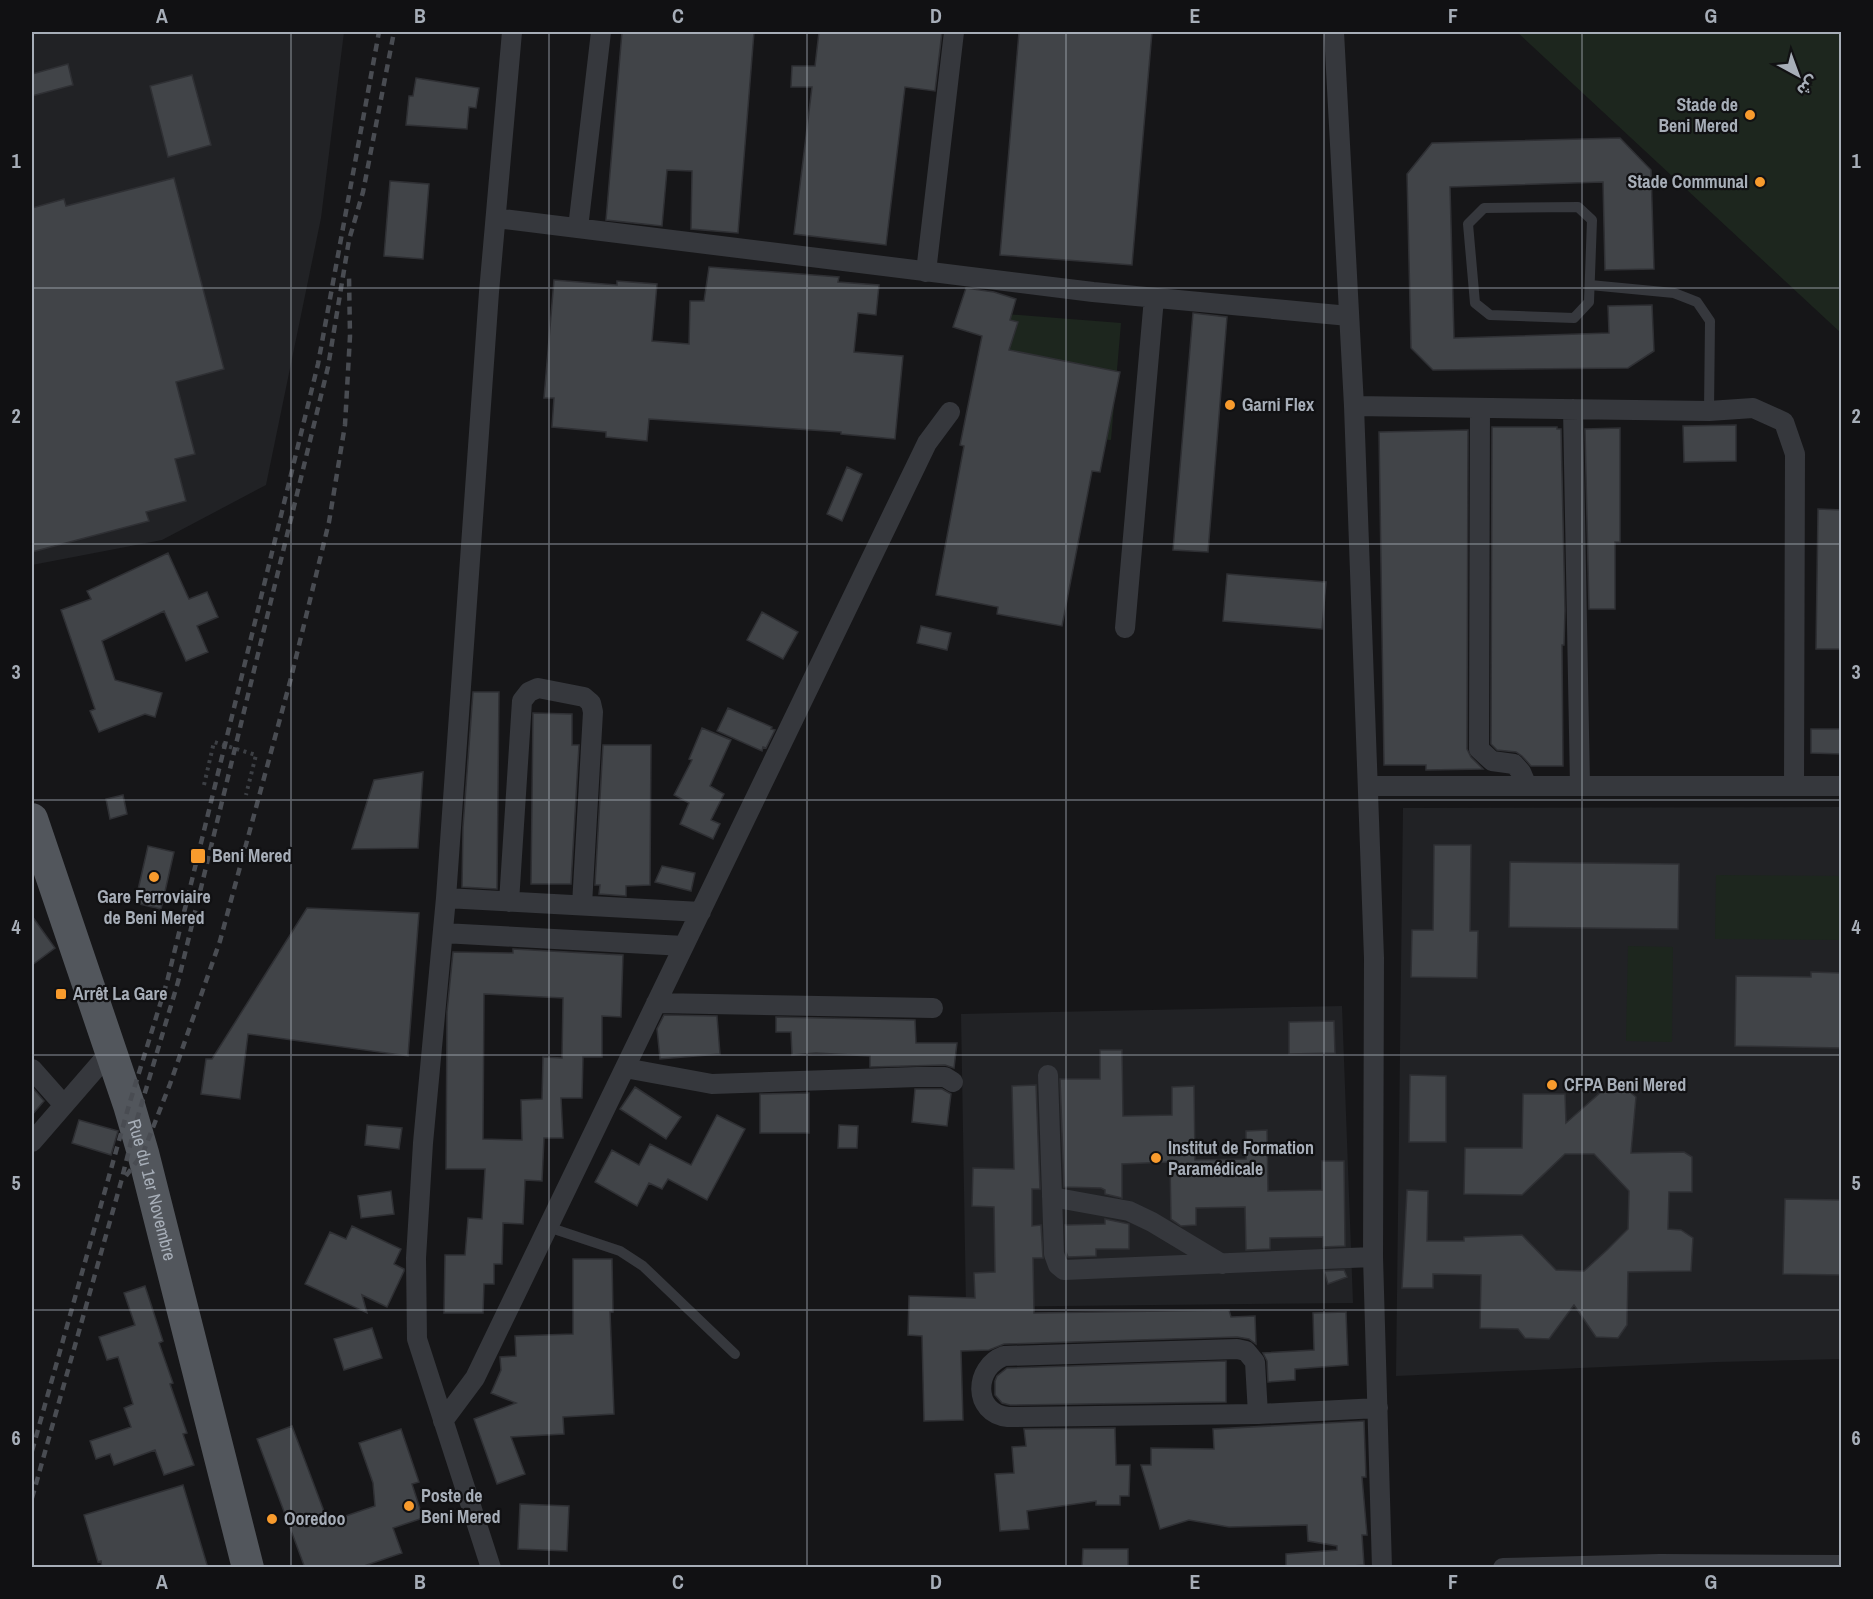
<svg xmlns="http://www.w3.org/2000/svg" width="1873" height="1599" font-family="'Archivo Narrow','Noto Sans Arabic',sans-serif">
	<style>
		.built { fill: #212225 }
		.green { fill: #1d261e }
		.building { fill: #414448; stroke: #2f3034; stroke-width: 1.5; fill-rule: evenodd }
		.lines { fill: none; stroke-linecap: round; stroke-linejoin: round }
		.path { stroke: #3c3f44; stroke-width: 4; stroke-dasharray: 3 4.5; stroke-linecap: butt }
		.service { stroke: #36383d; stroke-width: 10 }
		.minor { stroke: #36383d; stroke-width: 20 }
		.primary { stroke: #52565c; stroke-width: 32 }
		.rail { stroke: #494c52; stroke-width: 4.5; stroke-dasharray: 8 6; stroke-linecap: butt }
		.grid { fill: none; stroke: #a7aeb8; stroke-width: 1.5; stroke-opacity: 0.55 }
		.poi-dot { fill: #f89b2d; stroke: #111113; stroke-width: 2 }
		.labels { text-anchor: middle; stroke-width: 4.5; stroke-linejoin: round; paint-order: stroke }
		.poi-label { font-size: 18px; font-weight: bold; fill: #a7aeb8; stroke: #111113; text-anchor: start }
		.street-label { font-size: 18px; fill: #a7aeb8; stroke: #111113 }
		.neatline { fill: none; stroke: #a7aeb8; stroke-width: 2 }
		.grid-label { font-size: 20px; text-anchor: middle; font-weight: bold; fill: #a7aeb8 }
	</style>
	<rect width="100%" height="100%" fill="#161618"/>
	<path class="built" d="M32,32H344L321,218L266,485L162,540L32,565Z
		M1841,807V1359L1717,1362L1396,1376L1403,808Z
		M1342,1006L1353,1303L966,1307L961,1014Z"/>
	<path class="green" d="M1517,32H1841V333Z
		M993,313L1121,323L1111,440L984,430Z
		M1716,875L1841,876V940L1715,939Z
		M1628,946L1673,947L1672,1042L1626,1041Z"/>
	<path class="building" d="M622,32H754L738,233L691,229L692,171L667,170L662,226L606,220Z
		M819,32H942L935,91L905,87L886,245L794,234L812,87H791L792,66H815Z
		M1019,32H1152L1132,265L1000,255Z
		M68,64L73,85L32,96V74Z
		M192,75L211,145L168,157L150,86Z
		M416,78L479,88L476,108L469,107L467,129L406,125L409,96H413Z
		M1620,138L1651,170L1654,269L1605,270L1603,182L1450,187L1454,338L1609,333L1608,306L1652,305L1654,351L1628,368L1433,370L1411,348L1407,174L1432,143Z
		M174,178L224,369L176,382L195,454L175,459L186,501L146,512L149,521L32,552V208L64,199L66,206Z
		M390,181L429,184L423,259L384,256Z
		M709,267L839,277L838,282L879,285L876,315L858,313L854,352L903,356L895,439L841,434V432L649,419L647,441L606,437V432L552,427L554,398H544L554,280L617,285V281L657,284L652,341L689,344L690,301H704Z
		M966,288L994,292L1016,299L1010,320L1018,322L1009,350L1120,372L1100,472L1092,471L1062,626L997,614L998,607L936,595L964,446L960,445L982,336L953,327Z
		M1193,313L1227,317L1208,552L1173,550Z
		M1736,425V461L1684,462L1683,426Z
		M1492,427H1557V429H1561L1565,610L1564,645H1562L1563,766H1531L1522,756L1516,752L1497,750L1491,744Z
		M1620,428V542H1615V609H1589L1585,429Z
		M1468,430L1467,749L1471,757L1483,769L1426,770V765H1384L1379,432Z
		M847,467L862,474L842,521L827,514Z
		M1818,509L1842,510V649H1816Z
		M168,553L189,599L207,592L218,617L197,626L208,652L186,661L164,611L102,641L115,680L162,693L155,717L145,714L99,732L90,711L95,709L61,610L91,599L87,591Z
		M1227,574L1326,582L1322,629L1223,621Z
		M762,612L798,632L783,659L747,640Z
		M921,626L951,633L947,650L917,643Z
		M473,692H499L497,889L462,887L463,827Z
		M728,708L772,727L771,729L775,730L766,748L763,747L762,751L717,731Z
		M533,713L572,714V745H579L571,884H531Z
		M702,728L731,740L710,786L724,794L711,820L720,824L713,839L680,824L689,803L674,795L692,760L689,759Z
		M1811,729H1842V754L1811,753Z
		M603,745H651L650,885L626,886V896L599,894L600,885H595Z
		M423,772L418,848L352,849L374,780Z
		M123,795L127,814L110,819L106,799Z
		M1434,845H1471L1470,931H1478L1477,978L1411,977L1412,930H1433Z
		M148,846L174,852L161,909L135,903Z
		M1510,862L1679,864L1678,929L1509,927Z
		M662,866L695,873L691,891L655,882Z
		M307,908L419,913L408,1056L248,1034L240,1099L201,1094L206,1059H212Z
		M32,916L55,948L32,965Z
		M513,949L623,955L621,1017L602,1016V1057H583L582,1098H561L563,1138H544L542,1181L525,1180L523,1224L503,1223L502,1264H494V1284H484L483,1313H444L445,1255H465L468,1218L482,1219L485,1169H446L447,1012L453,952L513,953ZM484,994L563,998L562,1058L543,1057L542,1099L521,1100L522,1140L483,1139Z
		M1811,972L1842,973V1048L1735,1046L1736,976L1811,977Z
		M664,1015L717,1016L720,1054L660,1059L657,1029Z
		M776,1017L915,1020L916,1043H957L954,1068L945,1065L870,1067V1056L816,1053L792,1055L791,1032H776Z
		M1334,1021L1335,1053L1289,1054V1022Z
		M1100,1050H1122L1123,1116L1172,1115V1087L1194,1086L1195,1160L1246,1159V1131L1267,1130L1268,1191L1322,1190V1161H1344L1345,1246L1323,1247V1237L1270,1238V1249L1246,1250L1245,1207L1196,1208V1225L1181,1226L1171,1219L1170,1162L1122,1164V1198L1105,1194V1190L1101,1188L1064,1187L1060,1079H1100Z
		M1410,1075L1446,1076V1142H1409Z
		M1036,1085L1040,1189H1032V1226L1041,1225L1043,1258H1033L1034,1313L1229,1310L1231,1317L1255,1316L1256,1344L1249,1339L1237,1337L1004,1344L989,1350L961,1351L963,1420L924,1421L922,1336L908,1335L909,1296L975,1298L974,1273L995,1272L994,1207L972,1206L973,1168L1014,1169L1012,1086Z
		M32,1087L44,1101L32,1115Z
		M635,1087L681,1117L666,1139L620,1109Z
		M915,1089H942L951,1094L947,1126L912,1122Z
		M1601,1092H1630L1636,1097L1631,1153L1684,1152L1692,1157V1192H1669L1668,1229L1681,1230L1693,1238L1691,1271L1628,1272L1627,1325L1618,1338L1596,1337L1574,1305L1549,1339L1525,1338L1518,1329L1480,1328L1481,1275L1433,1274V1288H1402L1407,1190L1428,1191L1427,1241H1464V1237L1522,1235L1556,1270L1584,1271L1607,1250L1628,1229L1629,1191L1594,1154H1565L1522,1195L1464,1194L1465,1148H1522L1523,1094H1565L1566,1123Z
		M809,1093V1133H760V1094Z
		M717,1115L745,1129L707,1200L668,1179L662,1189L649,1183L637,1206L595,1182L612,1150L639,1165L650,1144L691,1165Z
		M79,1120L118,1131L111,1155L72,1143Z
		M367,1125L402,1128L399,1149L365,1145Z
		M839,1125L858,1126L857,1148H838Z
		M391,1191L394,1214L361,1218L358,1196Z
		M1785,1199L1842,1200V1275L1783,1274Z
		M1105,1219L1129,1224V1249H1096V1256L1068,1257L1066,1252L1065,1225L1105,1224Z
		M352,1226L401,1249L394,1264L404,1269V1271L387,1307L362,1295L367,1313L305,1284L330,1232L346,1239Z
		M573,1259H612L613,1312H610L614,1414L563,1417L564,1434L511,1437L525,1474L497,1484L474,1419L516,1403L491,1393L501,1370L500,1357L516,1356L515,1336L573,1334Z
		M1344,1270L1347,1277L1328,1284L1324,1271Z
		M145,1286L163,1341L159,1343L173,1383L170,1384L187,1433L183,1434L194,1465L164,1475L155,1450L114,1465L110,1454L96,1459L90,1441L131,1427L124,1408L133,1404L118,1357L107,1360L99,1337L135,1325L124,1293Z
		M1346,1312L1348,1365L1295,1369V1380L1268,1382L1267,1361L1263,1353L1314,1350L1313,1313Z
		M372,1328L382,1358L344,1370L334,1339Z
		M1226,1361V1402L1010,1405L1002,1403L995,1395V1381L997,1376L1007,1368Z
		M1364,1421L1366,1477H1362L1367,1535H1362L1364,1565L1329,1568H1286V1554L1337,1550V1546L1308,1541L1307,1525L1229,1527L1189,1520L1160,1529L1141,1465H1151V1448L1214,1449L1213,1429Z
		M292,1426L328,1522L375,1506L373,1483L359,1443L401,1429L419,1482L412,1484L423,1518L393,1528L402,1553L358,1568H305L257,1439Z
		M1115,1428L1116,1465H1130L1129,1496H1120V1505H1096V1501L1027,1511L1029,1529L1000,1531L995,1474L1014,1473L1012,1447L1026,1446L1024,1429Z
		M183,1485L208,1568H102L101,1561L98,1562L84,1515Z
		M520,1504L569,1506L567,1551L518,1549Z
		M1083,1549H1128V1568H1082Z"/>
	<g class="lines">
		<path class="path" d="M204,785L214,742L256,755L246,795"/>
		<path class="service" d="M1578,207L1592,220L1589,302L1574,318L1490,315L1475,303L1468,224L1484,208Z
			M1590,285L1674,293L1697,302L1710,321L1709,411
			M548,1227L620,1251L643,1266L735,1354"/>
		<path class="minor" d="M1334,32L1354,406L1374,958L1373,1257L1382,1568
			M496,218L1093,292L1349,316
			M578,228L601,32
			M926,272L954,32
			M1354,406L1709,411L1753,408L1784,422L1795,454L1794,786
			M1480,408L1479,749L1492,761L1514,764L1521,772L1527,786
			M1573,409L1580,786
			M1125,628L1154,298
			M1368,786H1842
			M446,898L701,912
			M509,902L522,701L529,692L538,688L584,697L591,703L593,712L582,905
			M443,933L684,946
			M656,1003L933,1008
			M625,1068L712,1084L917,1077H945L953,1082
			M32,1069L63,1104
			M1048,1075L1054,1254L1058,1265L1064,1270L1373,1257
			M32,1142L110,1052
			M1052,1197L1129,1211L1152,1222L1222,1264
			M1237,1349L1246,1351L1255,1362L1258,1414L1008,1417C972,1413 974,1367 1004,1356Z
			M1258,1414L1378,1408
			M443,1421L475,1378L927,443L950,412
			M491,1568L417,1339L416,1258L423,1143L446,898L489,292L512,32
			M1503,1568L1660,1564L1842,1565"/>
		<path class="primary" id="s1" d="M32,819L129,1105L143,1153L248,1568"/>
		<path class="rail" d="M126,1176L143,1153L170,1084L220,941L291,678L329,522L345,425L350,336L349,275
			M32,1451L129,1105L167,982L318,364L379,32
			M32,1498L121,1182L135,1126L178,982L328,367L349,240L363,192L394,32"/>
	</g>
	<path class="grid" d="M291,32V1568M549,32V1568M807,32V1568M1066,32V1568M1324,32V1568M1582,32V1568M32,288H1842M32,544H1842M32,800H1842M32,1055H1842M32,1310H1842"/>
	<g class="poi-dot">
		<circle cx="1750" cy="115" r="6"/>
		<circle cx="1760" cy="182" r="6"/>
		<circle cx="1230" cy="405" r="6"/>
		<rect x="190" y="848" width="16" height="16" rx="3"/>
		<circle cx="154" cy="877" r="6"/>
		<rect x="55" y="988" width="12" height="12" rx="3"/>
		<circle cx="1552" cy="1085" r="6"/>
		<circle cx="1156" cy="1158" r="6"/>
		<circle cx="409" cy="1506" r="6"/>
		<circle cx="272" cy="1519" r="6"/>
	</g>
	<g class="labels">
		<g class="poi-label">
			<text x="1738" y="111" text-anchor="end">Stade de<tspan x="1738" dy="21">Beni Mered</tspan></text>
			<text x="1748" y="188" text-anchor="end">Stade Communal</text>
			<text x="1242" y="411">Garni Flex</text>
			<text x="212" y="862">Beni Mered</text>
			<text x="154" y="903" text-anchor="middle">Gare Ferroviaire<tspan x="154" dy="21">de Beni Mered</tspan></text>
			<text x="73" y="1000">Arrêt La Gare</text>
			<text x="1564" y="1091">CFPA Beni Mered</text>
			<text x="1168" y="1154">Institut de Formation<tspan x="1168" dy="21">Paramédicale</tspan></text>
			<text x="421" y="1502">Poste de<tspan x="421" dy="21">Beni Mered</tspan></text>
			<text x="284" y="1525">Ooredoo</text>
		</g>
		<g class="street-label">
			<text dy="6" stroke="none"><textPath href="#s1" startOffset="390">Rue du 1er Novembre</textPath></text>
		</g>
	</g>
	<rect width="1873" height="1599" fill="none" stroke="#111113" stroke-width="66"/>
	<g transform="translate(1798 75) rotate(139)" stroke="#111113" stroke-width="4.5" paint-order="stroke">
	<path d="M0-4.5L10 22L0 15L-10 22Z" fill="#a7aeb8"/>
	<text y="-9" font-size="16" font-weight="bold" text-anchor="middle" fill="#a7aeb8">ش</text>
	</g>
	<rect x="33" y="33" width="1807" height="1533" class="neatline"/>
	<g class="grid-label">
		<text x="162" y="23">A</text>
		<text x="420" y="23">B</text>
		<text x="678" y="23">C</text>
		<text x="936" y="23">D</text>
		<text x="1195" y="23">E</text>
		<text x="1453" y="23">F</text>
		<text x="1711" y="23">G</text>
		<text x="16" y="168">1</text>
		<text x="1856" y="168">1</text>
		<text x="16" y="423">2</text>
		<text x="1856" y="423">2</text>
		<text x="16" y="679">3</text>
		<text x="1856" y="679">3</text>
		<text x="16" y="934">4</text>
		<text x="1856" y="934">4</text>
		<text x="16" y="1190">5</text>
		<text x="1856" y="1190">5</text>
		<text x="16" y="1445">6</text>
		<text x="1856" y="1445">6</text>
		<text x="162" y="1589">A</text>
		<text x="420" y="1589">B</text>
		<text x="678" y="1589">C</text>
		<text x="936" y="1589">D</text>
		<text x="1195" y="1589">E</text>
		<text x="1453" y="1589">F</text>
		<text x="1711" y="1589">G</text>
	</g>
</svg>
